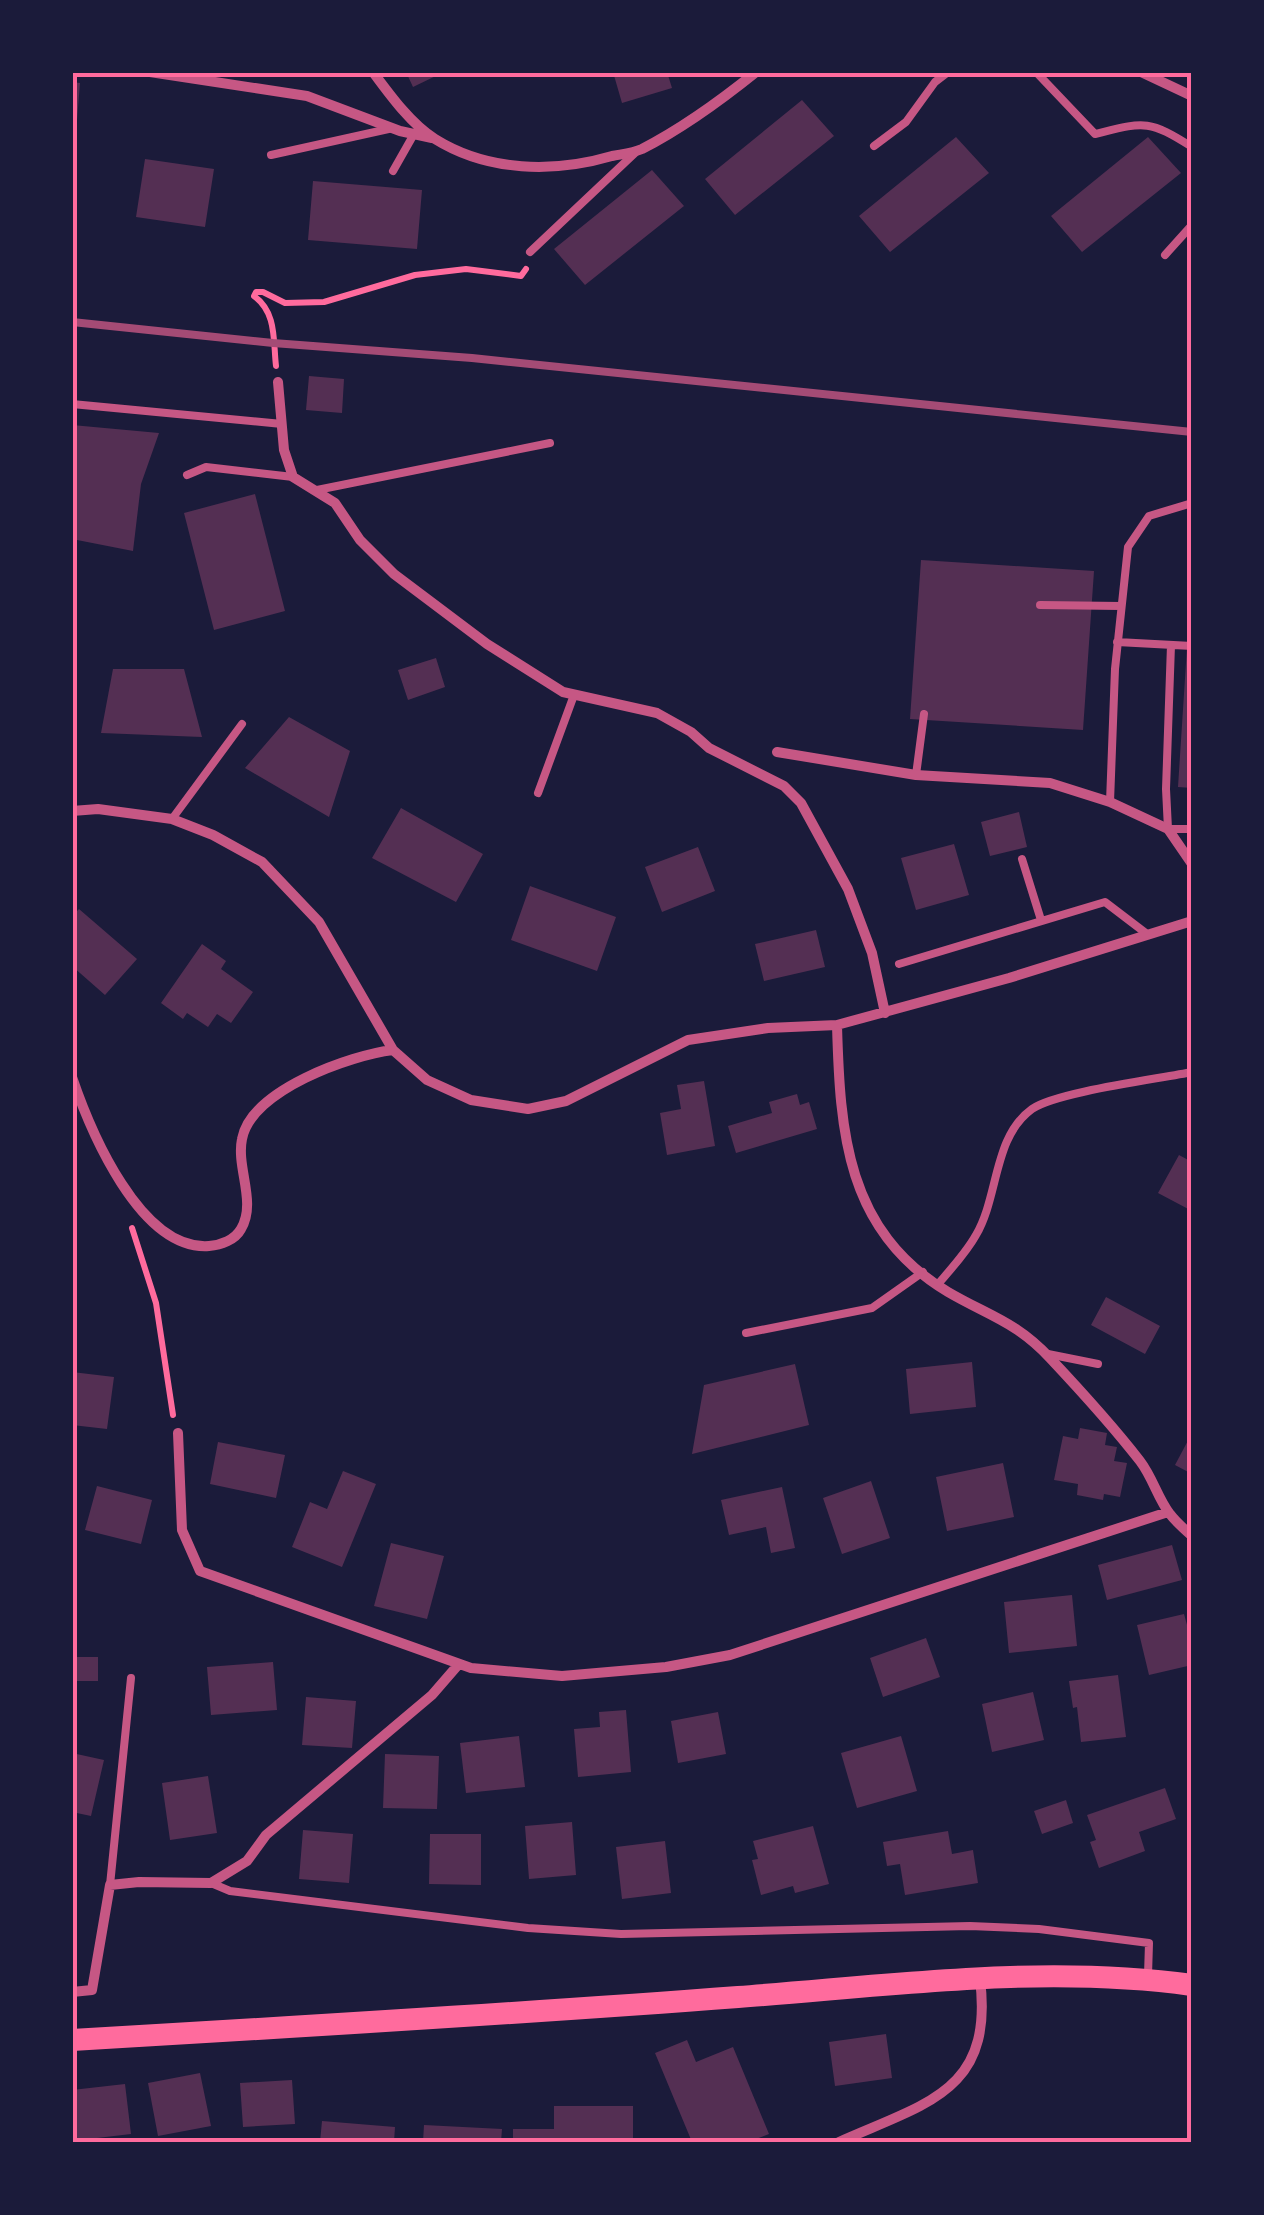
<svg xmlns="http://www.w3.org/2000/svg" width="1264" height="2215" font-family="Raleway,sans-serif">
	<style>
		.building { fill: #542f53 }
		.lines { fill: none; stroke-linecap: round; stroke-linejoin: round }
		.path { stroke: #ff6b9d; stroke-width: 6 }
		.service { stroke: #c65784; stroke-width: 8 }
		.minor { stroke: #c65784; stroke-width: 10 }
		.primary { stroke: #ff6b9d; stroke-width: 22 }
		.rail { stroke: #a44b75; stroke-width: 8 }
		.neatline { fill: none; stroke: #ff6b9d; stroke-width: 4 }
	</style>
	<rect width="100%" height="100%" fill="#1b1b3a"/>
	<path class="building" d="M406,72H444L413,87Z
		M613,72H667L672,88L622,103Z
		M72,82L80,83L75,145H72Z
		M802,100L834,136L735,215L705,179Z
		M956,137L989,173L890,252L859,216Z
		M1148,137L1181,173L1082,252L1051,216Z
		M145,159L214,169L205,227L136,217Z
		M652,170L684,206L585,285L554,249Z
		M313,181L422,190L417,249L308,240Z
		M309,376L344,379L342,413L306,410Z
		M72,425L159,433L141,484L133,551L72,539Z
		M255,494L285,611L214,630L184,513Z
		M921,560L1094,571L1083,730L910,719Z
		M1189,616H1192V788L1178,787Z
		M436,658L445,687L408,700L398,670Z
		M113,669H184L202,737L101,733Z
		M289,717L350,751L329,817L245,768Z
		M401,808L483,854L456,902L372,858Z
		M1019,812L1027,847L990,856L981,822Z
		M954,844L969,895L916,910L901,858Z
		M698,847L715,891L662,912L645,867Z
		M530,886L616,917L597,971L511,940Z
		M79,909L137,959L105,995L72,966V916Z
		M816,930L825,967L764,981L755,944Z
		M202,944L226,961L221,969L253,992L231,1023L217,1014L208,1027L187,1013L183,1019L161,1003Z
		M704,1081L715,1146L667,1155L660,1113L681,1109L677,1085Z
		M797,1094L800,1105L809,1102L817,1129L736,1153L728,1126L772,1113L769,1102Z
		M1179,1155L1192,1162V1211L1158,1193Z
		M1106,1297L1160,1326L1145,1354L1091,1325Z
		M972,1362L976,1407L910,1414L906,1369Z
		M795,1364L809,1425L692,1454L704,1385Z
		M72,1372L114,1377L107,1429L72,1425Z
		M1080,1428L1107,1433L1105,1445L1117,1447L1114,1461L1127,1463L1120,1497L1104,1494L1103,1500L1077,1495L1078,1484L1054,1480L1063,1436L1078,1439Z
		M1192,1433V1474L1175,1465Z
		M218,1442L285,1455L276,1498L210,1484Z
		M1003,1463L1014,1517L947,1531L936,1477Z
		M343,1471L376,1484L342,1567L292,1547L310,1502L327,1509Z
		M871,1481L890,1538L842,1554L823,1498Z
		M97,1486L152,1500L141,1544L85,1530Z
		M782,1487L795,1548L771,1553L766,1527L729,1535L721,1500Z
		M391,1543L444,1556L427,1619L374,1606Z
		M1172,1545L1182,1580L1107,1600L1098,1565Z
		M1072,1595L1077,1646L1009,1653L1004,1602Z
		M1184,1614L1192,1643V1665L1149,1675L1137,1625Z
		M926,1638L940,1677L883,1697L870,1658Z
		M72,1657H98V1681H72Z
		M273,1662L277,1710L211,1715L207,1667Z
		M1118,1675L1126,1737L1081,1742L1077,1707L1073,1708L1069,1681Z
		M1033,1692L1044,1740L992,1752L982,1704Z
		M306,1697L356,1701L352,1748L302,1745Z
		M626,1710L631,1772L578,1777L574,1729L600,1727L599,1712Z
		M718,1712L726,1754L678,1763L671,1721Z
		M519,1736L525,1787L466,1793L460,1743Z
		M901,1736L917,1791L857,1808L841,1753Z
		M72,1753L104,1760L91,1816L72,1812Z
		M385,1754L439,1756L437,1809L383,1808Z
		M208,1776L217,1833L170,1840L162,1783Z
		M1165,1788L1176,1819L1139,1832L1145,1851L1099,1868L1090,1842L1096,1840L1087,1815Z
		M1066,1800L1073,1823L1042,1834L1034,1811Z
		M572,1822L576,1875L529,1879L525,1826Z
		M813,1826L829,1884L795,1893L793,1886L761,1895L752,1860L758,1859L753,1841Z
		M303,1830L353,1834L349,1883L299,1879Z
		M948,1831L952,1854L973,1850L978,1883L905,1895L900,1864L887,1866L883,1842Z
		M430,1834H481V1885L429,1884Z
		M665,1841L671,1893L622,1899L616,1847Z
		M886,2034L892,2078L835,2086L829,2042Z
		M687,2040L696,2062L733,2047L769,2134L748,2142H692L655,2053Z
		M200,2073L211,2126L158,2136L148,2083Z
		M292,2080L295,2124L243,2127L240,2083Z
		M125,2084L131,2134L72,2141V2090Z
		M554,2106H633V2142H513V2129H554Z
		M322,2121L395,2127L394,2142H320Z
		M424,2125L502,2129L501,2142H423Z"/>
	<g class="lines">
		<path class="path" d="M276,366C273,340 277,313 254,296L256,292H263L285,303L324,302L415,275L466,269L521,276L526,269
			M132,1228L156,1303L173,1415"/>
		<path class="service" d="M1036,72L1095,134C1144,122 1148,119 1192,147
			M874,146L906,122L935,82L948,72
			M271,155L393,128
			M393,171L414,134
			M530,252L637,151
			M1165,255L1192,225
			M72,404L282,424
			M187,475L206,467L293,477
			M317,490L550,443
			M1040,605L1121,606
			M1117,642L1192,646
			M1171,645L1166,789L1168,829H1192
			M916,775L924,714
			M538,793L574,695
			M1110,802L1115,669L1128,547L1149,516L1192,503
			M172,819L242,724
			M1022,859L1041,920
			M899,964L1105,902L1147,934
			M938,1284C951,1269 966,1253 976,1235C999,1196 993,1137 1032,1109C1056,1092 1158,1079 1192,1072
			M746,1333L872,1308L923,1272
			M1048,1354L1098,1364
			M211,1883L230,1891L528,1928L621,1934L970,1926L1039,1929L1149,1943L1148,1975
			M110,1885L131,1678"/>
		<path class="minor" d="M150,72L307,96L400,131L432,138
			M373,72C390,95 411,124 435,139C488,172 554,173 612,156C622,154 633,153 642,149C683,128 720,101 756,72
			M1141,72L1192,96
			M278,382L284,450L293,477L335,503L360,540L394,574L487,644L563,692L657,713L691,732L709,748L784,786L801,803L848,889L872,953L885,1013
			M777,752L916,775L1050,783L1110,802L1168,829L1192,864
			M72,811L98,809L172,819L213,835L262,862L319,922L393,1050L427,1080L471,1100L528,1109L566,1101L688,1040L768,1028L837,1025L1009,978L1192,921
			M837,1025C840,1132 846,1231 948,1292C989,1316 1015,1321 1050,1358C1081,1391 1112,1425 1140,1461C1153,1478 1158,1499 1170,1514C1176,1522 1184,1529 1192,1536
			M72,1077C90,1130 140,1251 209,1246C221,1245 235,1240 241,1229C257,1202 236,1168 242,1139C251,1090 351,1055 393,1050
			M178,1433L182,1530L200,1571L471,1668L562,1676L666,1667L730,1655L1168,1512
			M72,1992L92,1990L110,1885L139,1882L211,1883L247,1861L266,1835L432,1695L458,1665
			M839,2142C926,2103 994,2092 980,1979"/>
		<path class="primary" d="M72,2040C294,2027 516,2014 738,1997C888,1986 1041,1964 1192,1985"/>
		<path class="rail" d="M72,322L273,343L472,358L1192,432"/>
	</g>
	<rect width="1264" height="2215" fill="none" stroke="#1b1b3a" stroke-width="150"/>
	<rect x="75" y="75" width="1114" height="2065" class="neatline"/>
</svg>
